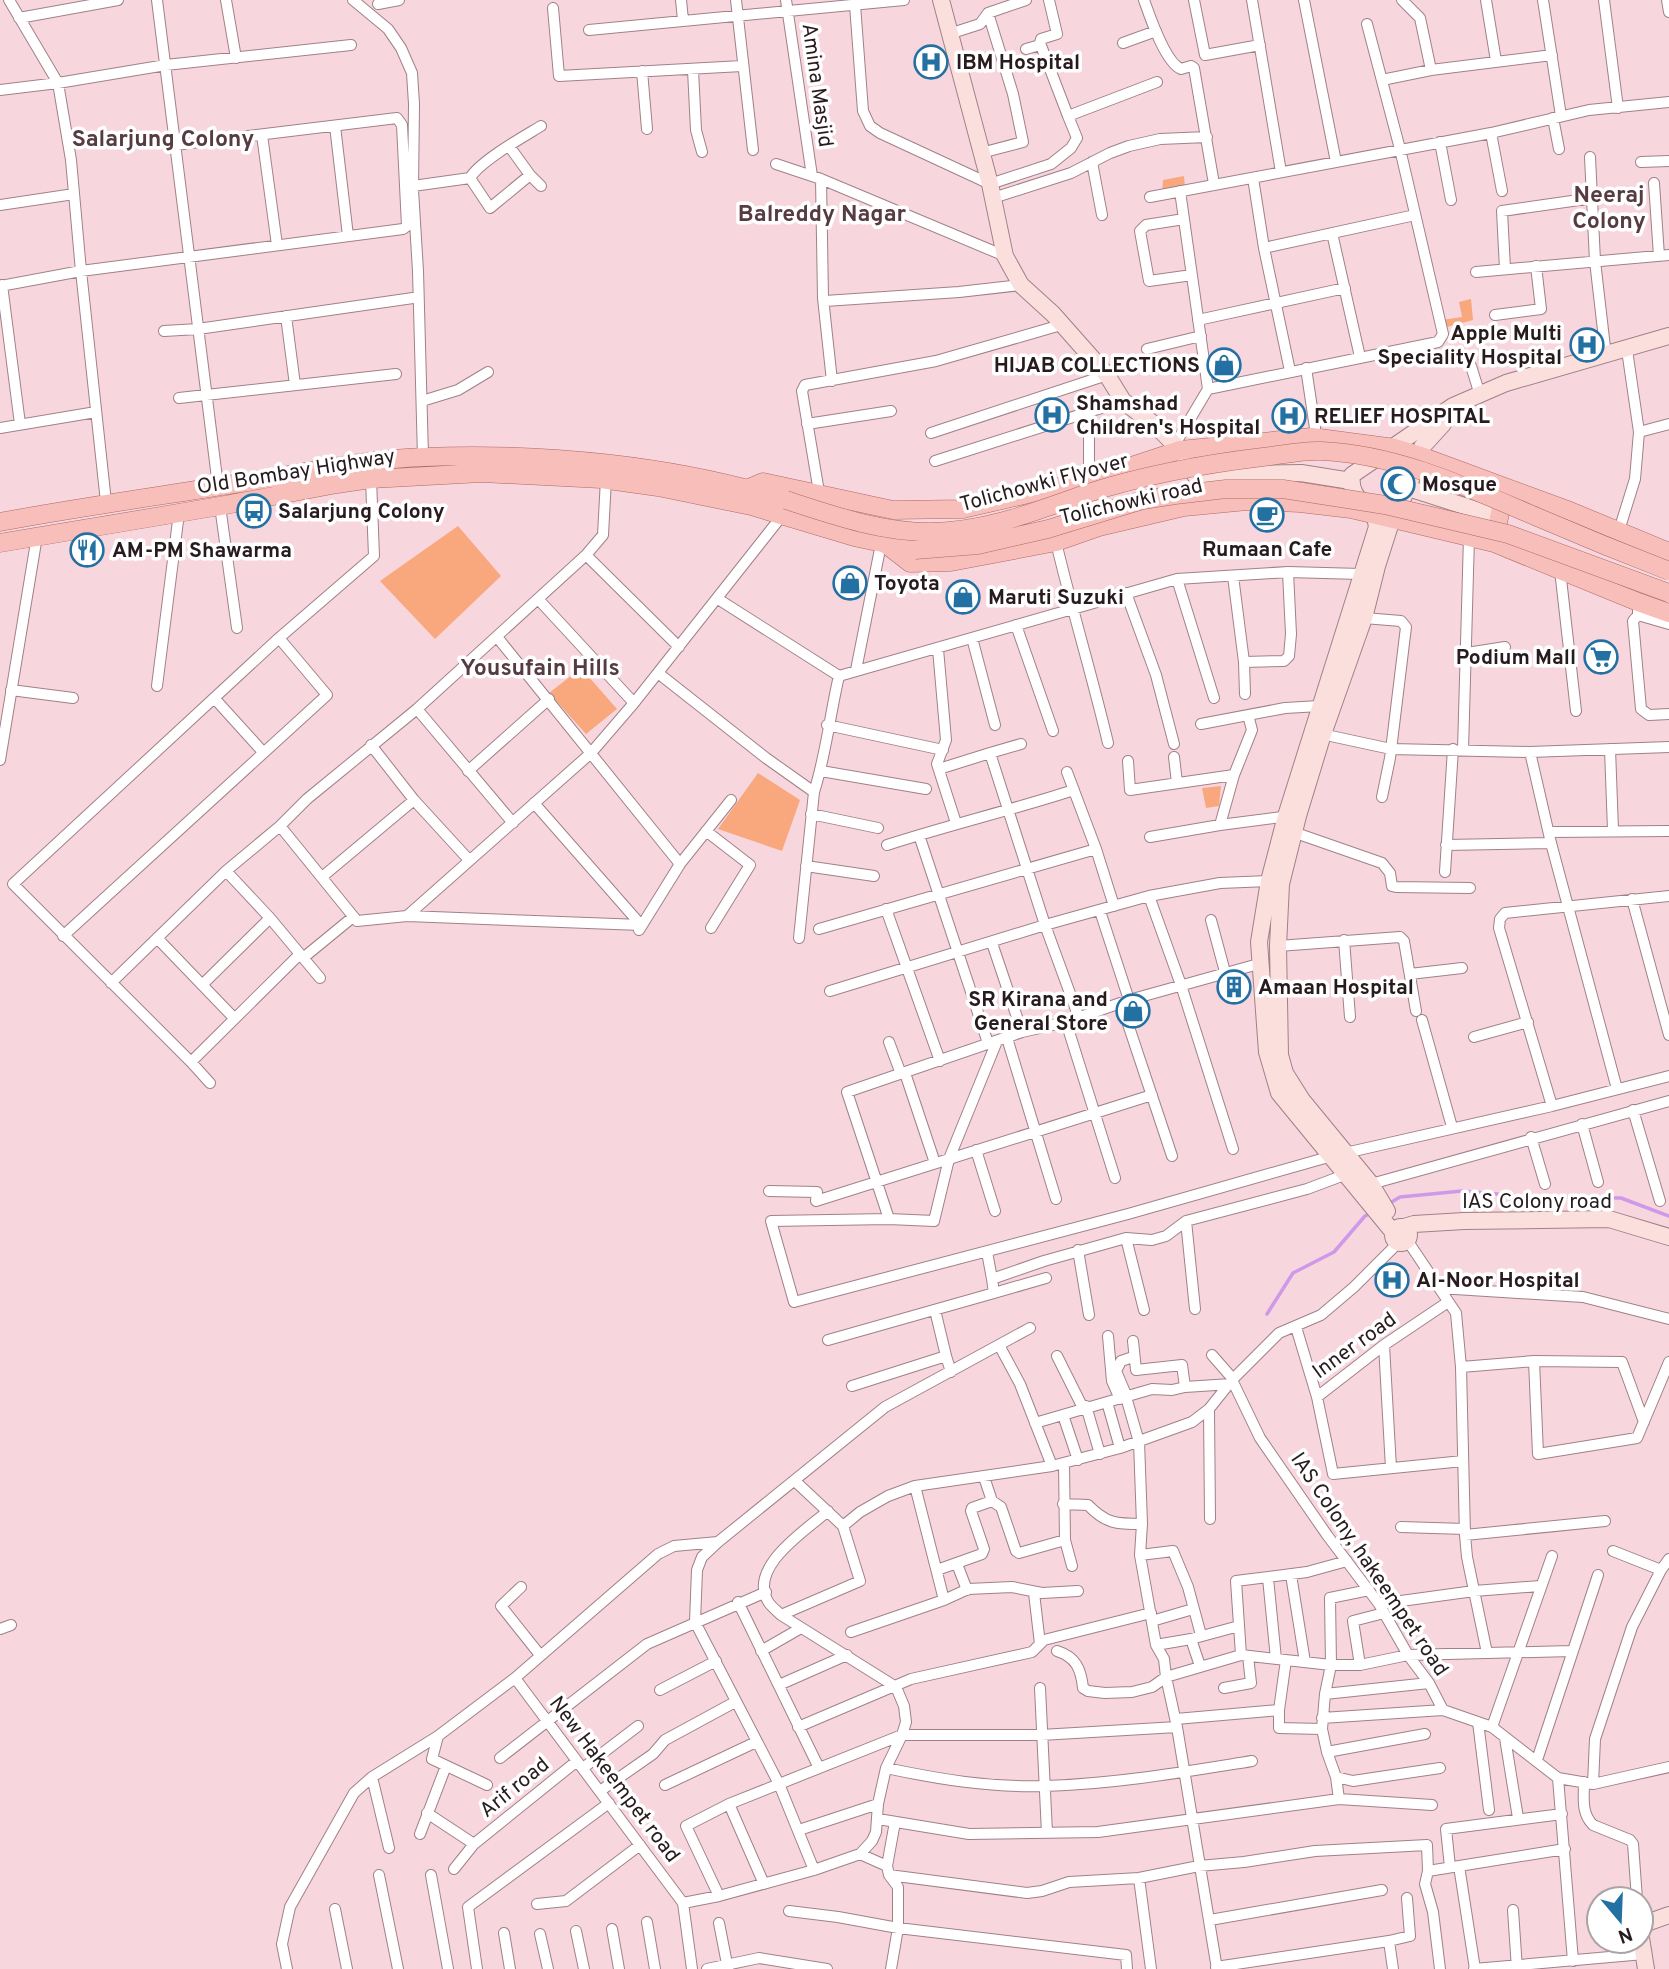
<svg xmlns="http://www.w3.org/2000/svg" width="1669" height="1969" font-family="Overpass,sans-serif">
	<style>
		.green { fill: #f9a87d }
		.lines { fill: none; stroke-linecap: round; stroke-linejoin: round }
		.stream { stroke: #ce99e9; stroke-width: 3.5 }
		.street-casing { stroke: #a08189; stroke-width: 12 }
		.secondary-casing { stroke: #a08189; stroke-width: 18 }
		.primary-casing { stroke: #ac6965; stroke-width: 19 }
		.street { stroke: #fff; stroke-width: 10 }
		.secondary { stroke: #fbdfdc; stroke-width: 16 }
		.primary { stroke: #f8beb9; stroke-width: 18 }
		.primary-bridge-casing { stroke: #ac6965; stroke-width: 19; stroke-linecap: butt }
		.primary-bridge { stroke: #f8beb9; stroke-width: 18 }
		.labels { text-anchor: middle; stroke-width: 7; stroke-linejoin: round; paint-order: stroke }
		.poi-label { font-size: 21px; font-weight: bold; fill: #271b1e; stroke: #fff; text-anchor: start }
		.street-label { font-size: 21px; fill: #271b1e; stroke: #fff }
		.neighbourhood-label { font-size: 23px; font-weight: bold; fill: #563b42; stroke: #fff }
	</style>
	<rect width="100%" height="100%" fill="#f8d6de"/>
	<path class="green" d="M1184,176L1185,188L1162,193L1163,180Z
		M1471,299L1473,320L1443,328L1442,320L1462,317L1459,302Z
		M458,526L501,576L435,639L380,581Z
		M581,668L617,709L586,734L549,693Z
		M758,773L800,800L782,851L718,829Z
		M1221,786L1219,806L1206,808L1202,788Z"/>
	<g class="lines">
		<path class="stream" d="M1390,1203L1400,1197L1462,1191L1532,1197L1621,1198L1669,1216
			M1267,1314L1293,1273L1334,1252L1365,1216L1371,1213"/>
		<defs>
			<path id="street" d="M9,0L58,83L71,160L81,271L106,502
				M157,0L218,486
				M226,0L236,58
				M353,0L388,29L401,48L412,73L414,104L413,190L418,271L423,457
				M681,0L683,20
				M736,0L753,150
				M786,0L812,176
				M1049,0L1057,34L1041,39L1040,43L1068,116L1157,82
				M1144,0C1150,17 1165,62 1181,69L1191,66L1194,68L1214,184
				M1194,0L1205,55L1260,45
				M1252,0L1281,172
				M1304,0L1336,162
				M1402,0L1420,18L1431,70
				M1486,0L1496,61
				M1543,0L1561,116
				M1604,0L1618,108
				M1667,0L1669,12
				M378,4L399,0
				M855,5L863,111L870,126L880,133L990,184L1051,164L1071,148L1077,138L1068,116
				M553,8L559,76L742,66
				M19,18L118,0
				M589,30L904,0
				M949,34L980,24L988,13L1026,0
				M1123,43L1156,31
				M1026,49L1040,45
				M693,70L696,130L702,152
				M642,71L647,129
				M1382,80L1431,70L1552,55
				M0,90L58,83L166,65L351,45
				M1553,118L1559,149
				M335,126L348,236
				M1491,133L1502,191
				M262,135L277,245
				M1440,142L1451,200
				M509,146L530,175
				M981,153L1023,142L1013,94L988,13
				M1590,157L1595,261L1606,356
				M1092,162L1102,215
				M1641,162L1669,161
				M776,164L821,179L1005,256
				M1253,178L1264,248L1290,371
				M821,179L823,298L832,381
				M1654,183L1659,256
				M413,186L470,178
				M541,186L530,175L490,208L470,178C480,161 523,137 541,126
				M1180,191L1208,389
				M1150,197L1491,133L1589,110L1669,102
				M993,198L1071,173L1110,153L1129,146L1160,139L1207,137
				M0,205L74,194
				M1184,219L1146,225L1140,231L1149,281L1192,275
				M1332,233L1360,357
				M1264,248L1415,215
				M1505,269L1502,211L1593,198
				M1476,272L1669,255
				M2,285L20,424
				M0,286L81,271L403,229L407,226L402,125L397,118L175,145
				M825,301L959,292L1021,285
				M1495,315L1541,309L1536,266
				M286,316L295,385
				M1198,320L1345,288
				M164,331L198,329L413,298
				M1147,349L1201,336
				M1627,350L1639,432L1669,424
				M1471,366L1480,395
				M1306,368L1315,428L1312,437
				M179,398L396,374
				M422,401L458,390L488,372
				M1089,411V480
				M807,424L891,411
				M0,428L96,412
				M931,433L1107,375
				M1174,446L1208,389L1438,342L1443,334L1400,149L1367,24
				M935,461L1123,401
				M819,492L802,391L805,385L936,361L1061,325
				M220,506L237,628
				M1621,524L1635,479L1639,432
				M1056,542C1072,610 1092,675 1108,743
				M586,555L679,647
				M1560,570L1576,711
				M1233,576L1244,662L1245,694
				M1177,579L1214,698
				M1126,593L1156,675L1174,744
				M718,599L839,676L1177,579L1288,572L1361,574
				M539,600L634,703
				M1638,608V615L1669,624
				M1638,615L1633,621L1641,709L1649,715L1669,714
				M1364,618L1401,621L1406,627L1390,758L1382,797
				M1016,625L1053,731
				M497,637L680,864
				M972,638L995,725
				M938,649L946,740L937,764L956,823
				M1467,653L1505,647
				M1244,662L1284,661L1289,656L1291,634L1288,572
				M856,670L881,544
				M658,673L766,758L814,792
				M157,686L179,513
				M11,690L73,698
				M215,699L263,752
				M417,709L513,823
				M1201,724L1285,708L1320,706
				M827,725L943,750
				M1317,733L1391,749L1530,752L1669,747
				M1021,744L990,753L1045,925L1079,1018
				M371,745L414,800L469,860
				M1610,749L1613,830
				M1463,750L1469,537
				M1530,752L1551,843L1617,1089
				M1174,757L1177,783
				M0,760L37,536
				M1128,761L1130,790L1234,775
				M939,769L990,753
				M468,771L549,699
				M821,771L926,789
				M1067,772L1096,849L1114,906
				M534,803L641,925
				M811,814L878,828
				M1220,825L1234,775L1252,730L1248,715
				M280,826L357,921L407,916L641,925
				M706,831L750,865L711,928
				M1293,832L1382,863L1390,873L1392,886L1396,887L1470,888
				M1549,832L1669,831
				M919,835L988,1043
				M1150,837L1220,825L1289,816
				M887,845C949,825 1012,810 1074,790
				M1446,845L1551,843
				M806,866L874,876
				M226,871L270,918L320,978
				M1445,872L1453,749
				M322,877L414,800
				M1149,896L1181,985L1233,1149
				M1632,899L1669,1035
				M886,909L940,1061
				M1100,911L1129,1000
				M407,916L591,753L634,703L781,517
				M1211,920L1225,972
				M819,929L1096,849
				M639,930L680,864L731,800
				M63,936L327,695L279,638
				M157,938L234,1018
				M799,938L814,792C826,755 830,714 839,676
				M1344,940L1350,1017
				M992,943L1022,1032
				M1278,946L1400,937L1404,941L1416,1011
				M303,958L353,917
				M1410,974L1462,968
				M111,983L226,871L280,826L307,799L417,709L586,555L603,535L606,479
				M202,985L270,918
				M830,991L1045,925L1149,896L1220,883L1269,881L1275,883
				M1121,1003L1172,1156
				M1422,1020L1452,1127
				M1066,1022L1115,1178
				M1474,1037L1528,1022
				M1007,1038L1056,1199
				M997,1041L949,1159L934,1221L889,1219L771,1221L794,1302L1128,1214L1332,1156L1552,1106L1669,1076
				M889,1042L901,1074
				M191,1062L13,884L279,638L374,556L371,479
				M905,1073L935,1163
				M210,1083L191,1062L300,954
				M1552,1106L1499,928L1500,919L1505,913L1669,896
				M1633,1110L1660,1201
				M1582,1124L1598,1182
				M1531,1137L1545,1184
				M976,1150L995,1211
				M1371,1184L1669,1101
				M769,1191L817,1192L816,1201L1152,1095
				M889,1219L847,1092L1022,1032L1066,1022L1129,1000L1262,963
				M1186,1221L1195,1309
				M1126,1238L1144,1310
				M1407,1240L1456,1313L1461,1367L1465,1535L1467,1557L1487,1653
				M1078,1250L1089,1315
				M987,1252L992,1279
				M1439,1288L1583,1297L1669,1319
				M994,1293L1046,1278
				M935,1310L946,1356
				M1296,1327L1317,1397L1333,1474L1463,1461
				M1108,1336L1112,1381L1120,1399
				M828,1340L994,1293L992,1279L1044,1261L1126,1238L1152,1240L1166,1236L1186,1221L1307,1189L1347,1174
				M999,1345L1020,1384L1052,1466
				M1384,1345L1391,1468
				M1212,1355L1233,1379
				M1057,1356L1083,1408
				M1534,1361L1538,1454L1637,1438L1669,1362
				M1461,1367L1534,1361L1622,1362L1644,1422
				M1233,1382L1260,1438L1327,1535L1379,1604L1408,1655L1429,1683L1443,1710L1492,1727L1558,1778L1573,1961
				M852,1386L946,1356L951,1372
				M1185,1387L1231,1384
				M1126,1397L1139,1442L1142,1524L1140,1555L1156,1645L1164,1659L1166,1677L1177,1727L1217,1969
				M1127,1397L1116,1371L1121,1361L1133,1357
				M1317,1397L1384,1345L1448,1302
				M1107,1402L1120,1448
				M1086,1406L1100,1454
				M1209,1409L1210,1519
				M1063,1415L1078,1460
				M1035,1423L1152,1389L1172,1390L1185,1387L1182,1365L1136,1370L1133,1341
				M1064,1463L1065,1540L1072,1566
				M984,1477L992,1501L1001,1507L1016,1551L1019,1553L1065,1540
				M1063,1504L1088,1505C1106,1524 1117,1524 1142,1524
				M843,1526L860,1512L888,1496L915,1486L1052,1466L1120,1448L1192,1422L1209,1409L1233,1379L1279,1333L1321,1315L1354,1287L1398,1243
				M1401,1527L1465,1529
				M1465,1535L1605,1521
				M1613,1551L1661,1570
				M1140,1555L1173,1551L1188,1587L1201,1635
				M957,1564L967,1590
				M937,1570L982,1554L984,1549L971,1511L972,1508L992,1501
				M1291,1575L1305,1662
				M1268,1578L1276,1659
				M521,1587L501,1606L540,1655
				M1034,1593L1040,1644
				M944,1600L968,1589L1012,1587L1042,1593L1078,1591
				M738,1602L819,1768
				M1379,1604L1474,1591L1540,1586
				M781,1615L860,1581L843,1526L796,1482
				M1152,1621L1193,1609
				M0,1629L11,1625
				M851,1632L944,1600L915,1486
				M1156,1645L1191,1639
				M761,1651L801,1628
				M1057,1651C1076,1657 1081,1669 1083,1688L1088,1691L1105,1693L1132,1692L1152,1687L1166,1677L1241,1655L1331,1665H1360L1408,1655L1572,1651
				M1241,1655L1236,1581L1307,1572L1347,1561
				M1360,1665L1353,1621L1384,1613
				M1200,1666L1191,1639L1239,1626
				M515,1678L683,1903L692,1969
				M779,1685L847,1655
				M1040,1688L1047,1833
				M1224,1688L1251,1683L1248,1656
				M660,1690L716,1661
				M1325,1694L1429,1683
				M1279,1710V1728L1322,1729
				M1322,1718L1443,1710
				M1176,1719L1279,1710L1286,1660
				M1478,1722L1489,1810
				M798,1727L911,1679L1032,1652L1044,1640L1151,1613
				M1492,1727L1552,1556
				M438,1736L432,1759L487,1785
				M1505,1738L1518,1818
				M1327,1752L1425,1734
				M500,1758L647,1644L766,1592
				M1537,1760L1598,1575
				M583,1768L638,1726
				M886,1768C938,1779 991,1788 1045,1786C1115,1784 1183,1772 1252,1761
				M372,1777L389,1848
				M1336,1777L1353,1781L1440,1768
				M1558,1778L1593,1784L1669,1767
				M1584,1782C1584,1798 1581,1813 1593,1825L1630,1840L1633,1844L1637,1899
				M1593,1784L1595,1739L1632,1627L1661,1570L1669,1559
				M665,1785L756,1742
				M600,1791L653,1754L665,1740L735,1702
				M1339,1799L1336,1777L1327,1752L1322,1729L1325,1694L1331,1665L1330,1598L1369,1590
				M729,1804L764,1884
				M427,1813L474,1844
				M878,1819L969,1834L1098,1832L1339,1799L1432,1805
				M799,1830L878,1804
				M420,1834L446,1766
				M860,1854L887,1866
				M1459,1866L1475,1969
				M1450,1867L1446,1829L1562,1814
				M454,1869L474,1844L577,1761
				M814,1870L779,1784L695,1622L697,1570L702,1557L718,1542L885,1407L1030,1328
				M1428,1871L1565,1849
				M379,1875L398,1969
				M431,1875L448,1969
				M889,1875L1027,1893L1042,1891L1069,1882L1139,1878L1199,1866L1244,1862L1315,1851L1427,1845L1428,1871L1425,1884L1433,1912L1440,1969
				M1139,1878L1151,1969
				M719,1896L686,1826L729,1804L902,1735H1041L1177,1727
				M683,1903L719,1896L814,1870L860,1854L872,1841L876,1832L878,1804L886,1768L902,1735L906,1722L904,1706L896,1687L781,1615C777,1611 772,1607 769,1603C746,1568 806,1530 828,1511
				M537,1904L566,1901L640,1845
				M335,1909L347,1969
				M1513,1910L1517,1969
				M789,1911L838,1917L898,1928L1126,1955L1127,1969
				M1210,1920L1382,1890
				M647,1922L655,1969
				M719,1923L728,1969
				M612,1929L619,1969
				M576,1931L584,1969
				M504,1933L510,1969
				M540,1934L548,1969
				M1389,1941L1393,1969
				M1216,1967L1389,1941L1410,1936L1407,1898
				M287,1969L282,1944L290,1907L354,1793L372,1777L438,1736L515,1678L658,1554L674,1546L718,1542
				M477,1969L468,1907L609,1803
				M707,1969L759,1958L827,1969
				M891,1969L898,1928V1887L889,1875L887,1866L895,1822
				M1474,1969L1644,1954"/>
			<path id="secondary" d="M941,0L990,184L1005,256L1021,285L1053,314L1107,375L1123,401L1155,425L1180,450L1197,478L1200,502
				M1197,478L1235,474L1301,473L1351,481
				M1408,488L1499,517
				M1387,1211L1371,1184L1302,1100L1285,1073L1280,1055L1278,946L1281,884L1298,816L1323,734L1364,618L1377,566L1392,519L1408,488L1422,447L1443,424
				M1393 1235a8 8 0 1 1 16 0a8 8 0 1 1-16 0Z
				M1404,1227L1414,1224L1464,1221L1609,1219L1669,1237
				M1393,1232L1279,1093L1267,1052L1259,942L1269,881L1286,816L1377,527C1375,503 1348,503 1352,475L1453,406L1506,383L1669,336
				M1641,1925L1669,1915
				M1641,1938L1646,1969"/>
			<path id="primary" d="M749,488L763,482L893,510L963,509L1089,480L1180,450L1312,437L1395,448L1418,455L1570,511L1669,552
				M0,522C80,507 160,496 241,483C301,474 363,459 424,457C541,452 675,465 786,500
				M0,543L220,506L337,484L371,479L482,473L601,479L658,487L751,506L854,537L915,550
				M1494,543L1505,488
				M888,546L910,563L951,562L1056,542L1099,527L1184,507L1247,501L1300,503L1351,509L1494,543L1638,602L1669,613"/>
		</defs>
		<use href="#street" class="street-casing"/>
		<use href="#secondary" class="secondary-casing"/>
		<use href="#primary" class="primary-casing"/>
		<use href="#street" class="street"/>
		<use href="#secondary" class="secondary"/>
		<use href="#primary" class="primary"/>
		<defs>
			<path id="primary-bridge" d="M786,500C832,515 880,532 930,532C985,532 1036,511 1088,493C1145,475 1204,464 1263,457C1282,455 1302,450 1321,451C1397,454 1469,488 1537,517C1581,536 1625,554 1669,571
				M915,550L978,545L1048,529L1143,500L1175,495L1226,489H1283L1385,505L1508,534L1669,593"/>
		</defs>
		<use href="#primary-bridge" class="primary-bridge-casing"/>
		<use href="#primary-bridge" class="primary-bridge"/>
	</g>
	<defs>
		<symbol id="hospital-ring" viewBox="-11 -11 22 22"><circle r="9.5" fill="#fff" stroke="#2370a3" stroke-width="1.5"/><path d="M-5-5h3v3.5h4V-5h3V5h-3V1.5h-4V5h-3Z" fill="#2370a3"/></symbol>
		<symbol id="shop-ring" viewBox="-11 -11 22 22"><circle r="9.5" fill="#fff" stroke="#2370a3" stroke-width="1.5"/><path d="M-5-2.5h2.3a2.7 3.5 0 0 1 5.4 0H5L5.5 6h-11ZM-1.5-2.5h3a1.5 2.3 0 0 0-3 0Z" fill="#2370a3"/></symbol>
		<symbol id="mosque-ring" viewBox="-11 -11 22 22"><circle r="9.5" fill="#fff" stroke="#2370a3" stroke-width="1.5"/><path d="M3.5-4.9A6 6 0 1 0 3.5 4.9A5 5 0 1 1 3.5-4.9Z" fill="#2370a3"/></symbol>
		<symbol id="bus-ring" viewBox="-11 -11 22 22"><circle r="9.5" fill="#fff" stroke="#2370a3" stroke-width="1.5"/><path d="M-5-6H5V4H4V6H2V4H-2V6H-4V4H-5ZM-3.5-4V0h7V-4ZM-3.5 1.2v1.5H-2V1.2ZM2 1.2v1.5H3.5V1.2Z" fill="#2370a3"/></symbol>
		<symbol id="cafe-ring" viewBox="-11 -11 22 22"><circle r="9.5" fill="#fff" stroke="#2370a3" stroke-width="1.5"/><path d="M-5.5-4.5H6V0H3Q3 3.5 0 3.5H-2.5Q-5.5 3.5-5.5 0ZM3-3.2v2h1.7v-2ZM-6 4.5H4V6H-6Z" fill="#2370a3"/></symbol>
		<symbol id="restaurant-ring" viewBox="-11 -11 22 22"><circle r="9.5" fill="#fff" stroke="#2370a3" stroke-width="1.5"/><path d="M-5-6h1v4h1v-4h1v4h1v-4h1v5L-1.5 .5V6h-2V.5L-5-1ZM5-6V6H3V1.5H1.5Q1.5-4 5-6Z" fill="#2370a3"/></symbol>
		<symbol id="supermarket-ring" viewBox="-11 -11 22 22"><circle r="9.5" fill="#fff" stroke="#2370a3" stroke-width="1.5"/><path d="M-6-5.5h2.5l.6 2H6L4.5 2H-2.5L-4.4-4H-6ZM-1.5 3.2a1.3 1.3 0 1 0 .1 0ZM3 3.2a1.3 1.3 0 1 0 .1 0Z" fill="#2370a3"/></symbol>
		<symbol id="building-ring" viewBox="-11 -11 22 22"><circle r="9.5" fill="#fff" stroke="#2370a3" stroke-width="1.5"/><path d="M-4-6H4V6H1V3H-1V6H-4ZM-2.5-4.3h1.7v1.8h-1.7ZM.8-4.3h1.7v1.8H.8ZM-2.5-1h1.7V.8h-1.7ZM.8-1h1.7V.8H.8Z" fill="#2370a3"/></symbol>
	</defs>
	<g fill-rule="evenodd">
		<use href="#hospital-ring" x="912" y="43" width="38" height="38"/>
		<use href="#hospital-ring" x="1568" y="326" width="38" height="38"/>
		<use href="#shop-ring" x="1205" y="346" width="38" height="38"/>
		<use href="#hospital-ring" x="1033" y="396" width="38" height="38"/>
		<use href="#hospital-ring" x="1270" y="397" width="38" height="38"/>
		<use href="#mosque-ring" x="1379" y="465" width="38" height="38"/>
		<use href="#bus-ring" x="235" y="492" width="38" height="38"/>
		<use href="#cafe-ring" x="1248" y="496" width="38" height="38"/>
		<use href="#restaurant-ring" x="68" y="531" width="38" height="38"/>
		<use href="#shop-ring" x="831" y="564" width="38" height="38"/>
		<use href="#shop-ring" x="944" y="578" width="38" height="38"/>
		<use href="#supermarket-ring" x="1582" y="638" width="38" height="38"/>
		<use href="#building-ring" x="1215" y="968" width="38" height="38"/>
		<use href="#shop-ring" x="1114" y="992" width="38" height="38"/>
		<use href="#hospital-ring" x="1373" y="1261" width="38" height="38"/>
	</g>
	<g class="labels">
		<g class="poi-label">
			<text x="956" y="69">IBM Hospital</text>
			<text x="1562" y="340" text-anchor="end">Apple Multi<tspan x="1562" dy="24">Speciality Hospital</tspan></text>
			<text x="1200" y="372" text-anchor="end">HIJAB COLLECTIONS</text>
			<text x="1076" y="410">Shamshad<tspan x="1076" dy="24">Children's Hospital</tspan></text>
			<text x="1314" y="423">RELIEF HOSPITAL</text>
			<text x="1422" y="491">Mosque</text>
			<text x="278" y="518">Salarjung Colony</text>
			<text x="1267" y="556" text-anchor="middle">Rumaan Cafe</text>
			<text x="112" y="557">AM-PM Shawarma</text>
			<text x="874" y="590">Toyota</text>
			<text x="988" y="604">Maruti Suzuki</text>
			<text x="1576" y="664" text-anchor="end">Podium Mall</text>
			<text x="1258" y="994">Amaan Hospital</text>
			<text x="1108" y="1006" text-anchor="end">SR Kirana and<tspan x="1108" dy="24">General Store</tspan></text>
			<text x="1416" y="1287">Al-Noor Hospital</text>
		</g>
		<g class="street-label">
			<text transform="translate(818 85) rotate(82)" y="7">Amina Masjid</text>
			<text transform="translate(296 471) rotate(-9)" y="7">Old Bombay Highway</text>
			<text transform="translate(1044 482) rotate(-15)" y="7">Tolichowki Flyover</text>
			<text transform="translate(1131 501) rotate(-13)" y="7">Tolichowki road</text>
			<text x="1537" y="1208">IAS Colony road</text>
			<text transform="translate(1354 1345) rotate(-36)" y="7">Inner road</text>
			<text transform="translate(1370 1564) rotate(56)" y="7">IAS Colony, hakeempet road</text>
			<text transform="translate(615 1779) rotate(53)" y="7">New Hakeempet road</text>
			<text transform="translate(514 1787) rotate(-39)" y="7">Arif road</text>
		</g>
		<g class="neighbourhood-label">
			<text x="163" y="146">Salarjung Colony</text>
			<text x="1609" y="202">Neeraj<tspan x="1609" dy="26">Colony</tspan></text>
			<text x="822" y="221">Balreddy Nagar</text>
			<text x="540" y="675">Yousufain Hills</text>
		</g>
	</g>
	<g transform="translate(1620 1920) rotate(161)"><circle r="33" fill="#ffffff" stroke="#a9a4a5" stroke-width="2"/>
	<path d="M0-5L12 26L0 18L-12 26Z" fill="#2370a3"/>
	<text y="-10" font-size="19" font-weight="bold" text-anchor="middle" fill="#271b1e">N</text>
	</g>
</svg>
